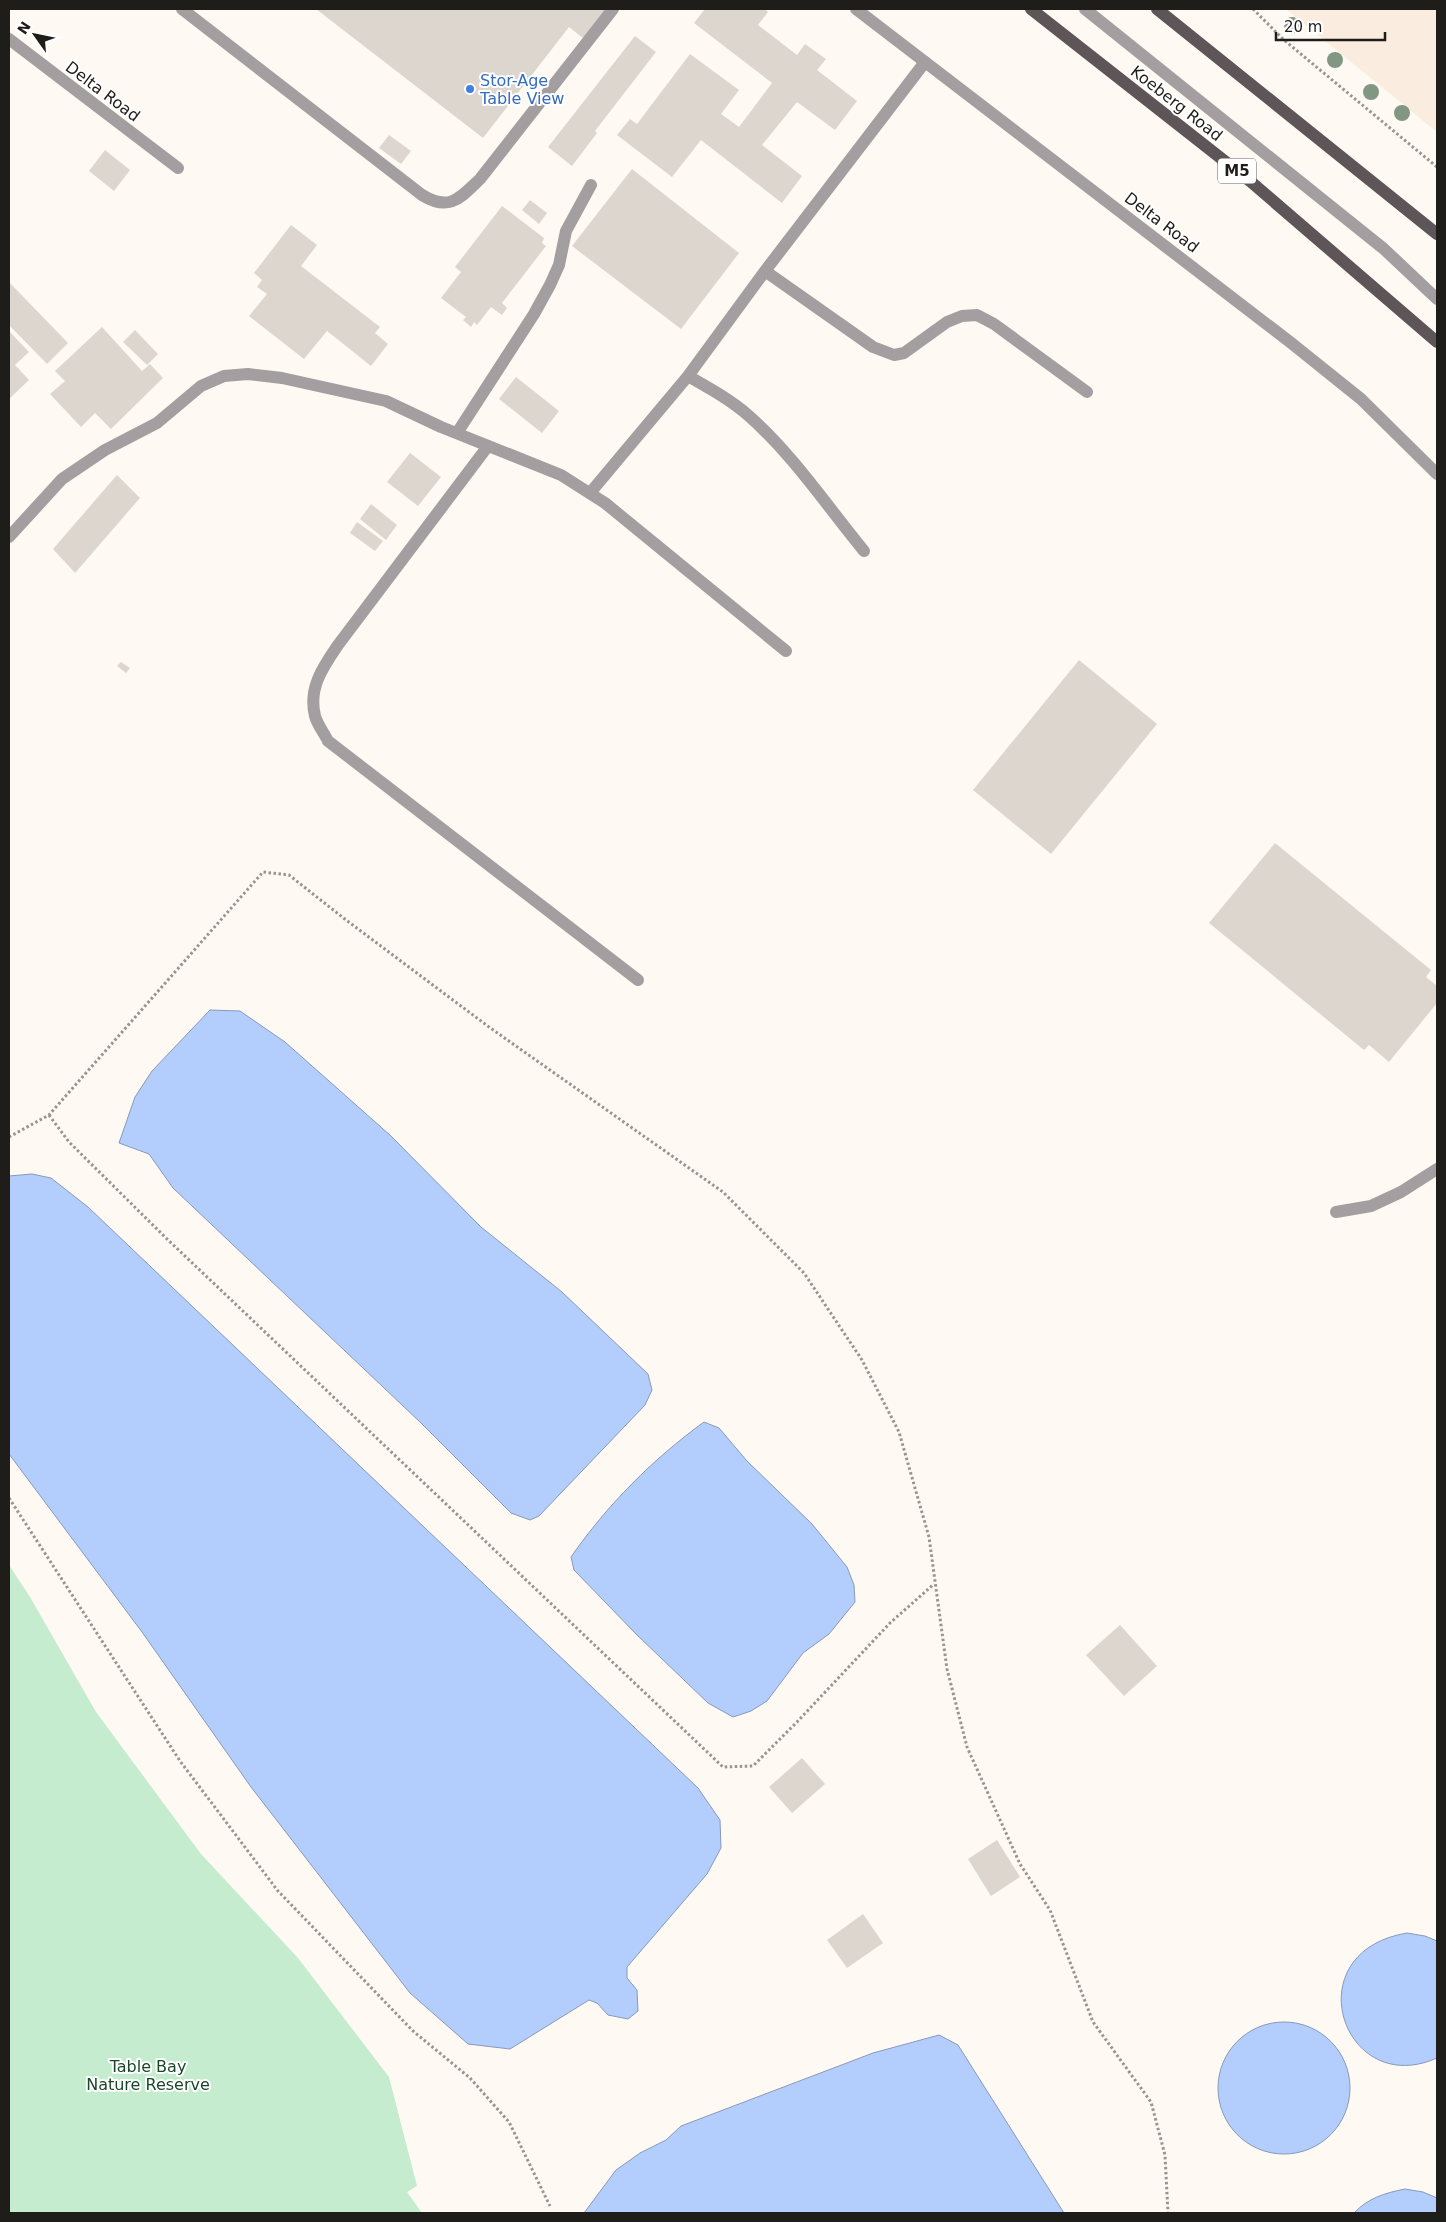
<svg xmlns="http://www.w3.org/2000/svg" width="1446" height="2222" font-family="'DejaVu Sans',sans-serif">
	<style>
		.built { fill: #faede0 }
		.green { fill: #c5ecce }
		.water { fill: #b3cefd; stroke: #8799b9 }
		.building { fill: #ddd6cf }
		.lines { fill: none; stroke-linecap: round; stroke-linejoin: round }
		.path { stroke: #999490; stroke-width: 3; stroke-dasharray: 2.5 2.5; stroke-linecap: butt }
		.service { stroke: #a39fa0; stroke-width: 12 }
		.minor { stroke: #a39fa0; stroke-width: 12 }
		.primary { stroke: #5d5557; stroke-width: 12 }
		.tree { fill: #819784 }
		.shop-dot { fill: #3f7fe0; stroke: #fff; stroke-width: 2 }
		.labels { text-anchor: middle; stroke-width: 4; stroke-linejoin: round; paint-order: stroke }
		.shield { fill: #fff; stroke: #62615f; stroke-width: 1 }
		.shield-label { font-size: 15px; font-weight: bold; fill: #1f1d1a }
		.shop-label { font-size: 16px; fill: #366cbe; stroke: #fff; text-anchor: start }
		.street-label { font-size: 16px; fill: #1f1d1a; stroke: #fff }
		.park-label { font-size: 16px; fill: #1a4729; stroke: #fff }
	</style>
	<rect width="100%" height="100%" fill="#fff9f3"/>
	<path class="built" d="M1286,9H1437V132Z"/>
	<path class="green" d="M9,1565L30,1597L96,1712L201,1854L298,1958L389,2077L417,2186L407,2192L422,2213H9Z"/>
	<path class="water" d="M210,1010L240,1011L285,1042L391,1136L481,1227L562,1292L648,1374L652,1390L645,1405L539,1516L530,1520L511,1513L421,1423L173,1188L149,1154L119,1143L135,1097L152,1071Z
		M32,1174L51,1178L88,1207L698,1788L720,1820L721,1848L707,1874L627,1967V1978L637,1990L638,2011L628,2019L608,2015L597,2003L589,2000L510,2049L468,2044L410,1993L251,1787L142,1632L9,1454V1176Z
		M704,1422L719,1428L747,1461L812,1524L847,1567L854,1585L855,1602L829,1634L803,1653L767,1701L751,1711L733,1717L708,1703L637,1635L574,1570L571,1557C607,1505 653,1459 704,1422Z
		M1407,1933L1425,1936L1437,1941V2058C1343,2100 1293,1952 1407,1933Z
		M1218 2088a66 66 0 1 1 132 0a66 66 0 1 1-132 0Z
		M939,2035L958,2045L1064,2213H584L616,2170L640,2153L666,2140L681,2126L873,2053Z
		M1405,2189L1423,2192L1437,2198V2213H1354C1368,2198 1385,2193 1405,2189Z"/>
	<path class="building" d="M316,9H608L584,39L569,27L483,138Z
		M705,9H765L768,12L758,25L797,55L805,44L826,59L817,70L857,101L835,130L797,102L762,145L802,176L782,203L701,140L672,177L617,135L630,119L637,124L690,54L739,90L721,114L746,132L739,127L772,83L694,23Z
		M635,36L656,52L595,131L597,133L572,166L548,147Z
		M389,135L411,151L401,164L379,148Z
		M105,150L130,170L114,191L89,171Z
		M632,169L739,253L681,329L572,246Z
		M530,200L547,213L539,224L522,210Z
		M502,206L544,238L542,243L546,246L502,303L507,308L502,315L491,307L477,325L474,322L471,327L463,320L466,317L441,298L461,272L455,267Z
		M291,225L317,245L301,266L380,327L375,333L388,344L371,366L327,331L304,359L249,316L267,294L257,287L262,280L254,273Z
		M9,282L68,343L47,364L9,325Z
		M102,327L142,371L150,364L163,378L111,429L95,413L81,427L50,394L65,381L55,371Z
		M135,330L158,354L147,365L123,342Z
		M9,331L29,352L15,365L29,380L9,399Z
		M516,377L559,411L542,433L499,399Z
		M410,453L441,477L418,506L387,482Z
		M117,475L140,498L75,573L53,549Z
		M371,504L397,525L386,540L360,519Z
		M357,522L383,541L375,551L350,533Z
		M1079,660L1157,724L1051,854L973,790Z
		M121,662L130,668L126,673L117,666Z
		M1275,843L1431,970L1426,977L1437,986V1003L1389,1062L1369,1045L1364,1050L1209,923Z
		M1120,1625L1157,1666L1124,1696L1086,1655Z
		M802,1758L825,1784L792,1813L769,1787Z
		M997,1840L1020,1877L991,1896L968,1859Z
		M863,1914L883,1943L847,1968L827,1940Z"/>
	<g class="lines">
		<path class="path" d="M1253,9L1284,40L1437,167
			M49,1115L69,1142L166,1238L723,1767L753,1766L797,1722L890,1623L934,1584
			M9,1137L49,1115L263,872L289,875L346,920L489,1027L723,1192L804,1273L862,1360L899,1432L929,1537L947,1669L967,1747L1020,1864L1050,1910L1093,2022L1151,2102L1165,2155L1168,2213
			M9,1498L180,1761L278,1891L413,2031L470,2078L509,2122L550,2206"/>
		<path class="service" d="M182,9L422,195C450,212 460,198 480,179L613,9
			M1085,9L1384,249L1437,299
			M765,271L873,347L894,355L904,353L947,322L962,316L977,315L994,324L1087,392
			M688,376C709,388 731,400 749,416C793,455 827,506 864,551
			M457,433L534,314L550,285L559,265L566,231L591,185
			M488,446L338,645C323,667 308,688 315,716C317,724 324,733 328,741L638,980
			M590,493L688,376L765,271L925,62
			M9,537L62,479L105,450L157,423L201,386L224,376L248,374L282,378L386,401L441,427L561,475L605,503L786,651
			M1336,1212L1371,1206L1401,1192L1437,1169"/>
		<path class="minor" d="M856,9L1290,342L1361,399L1437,474
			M9,39L178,168"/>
		<path class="primary" d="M1031,9L1250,181L1437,342
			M1157,9L1437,234"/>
	</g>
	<g class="tree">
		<circle cx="1292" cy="25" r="8"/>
		<circle cx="1335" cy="60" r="8"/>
		<circle cx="1371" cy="92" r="8"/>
		<circle cx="1402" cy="113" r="8"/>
	</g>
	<circle class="shop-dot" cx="470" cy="89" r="5"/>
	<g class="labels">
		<rect class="shield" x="1218" y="158.5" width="38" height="25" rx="4"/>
		<g class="shield-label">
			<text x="1237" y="176">M5</text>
		</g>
		<g class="shop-label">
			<text x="480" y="86">Stor-Age<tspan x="480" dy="18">Table View</tspan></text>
		</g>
		<g class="street-label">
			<text transform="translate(103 91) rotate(37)" y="6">Delta Road</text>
			<text transform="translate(1177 103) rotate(38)" y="6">Koeberg Road</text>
			<text transform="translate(1162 222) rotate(37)" y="6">Delta Road</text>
		</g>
		<g class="park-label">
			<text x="148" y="2072">Table Bay<tspan x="148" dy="18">Nature Reserve</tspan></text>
		</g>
	</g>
	<rect width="1446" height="2222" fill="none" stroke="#1f1d1a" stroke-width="20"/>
	<g transform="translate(35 35) rotate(303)" stroke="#ffffff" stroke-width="4" paint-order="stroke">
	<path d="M0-4L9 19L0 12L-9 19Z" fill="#1f1d1a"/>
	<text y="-8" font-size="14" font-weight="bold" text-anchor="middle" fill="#1f1d1a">N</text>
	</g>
	<path d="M1276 32v8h109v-8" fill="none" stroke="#1f1d1a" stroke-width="2.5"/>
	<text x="1284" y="32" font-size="15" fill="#1f1d1a" stroke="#ffffff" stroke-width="4" paint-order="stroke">20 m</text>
</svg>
